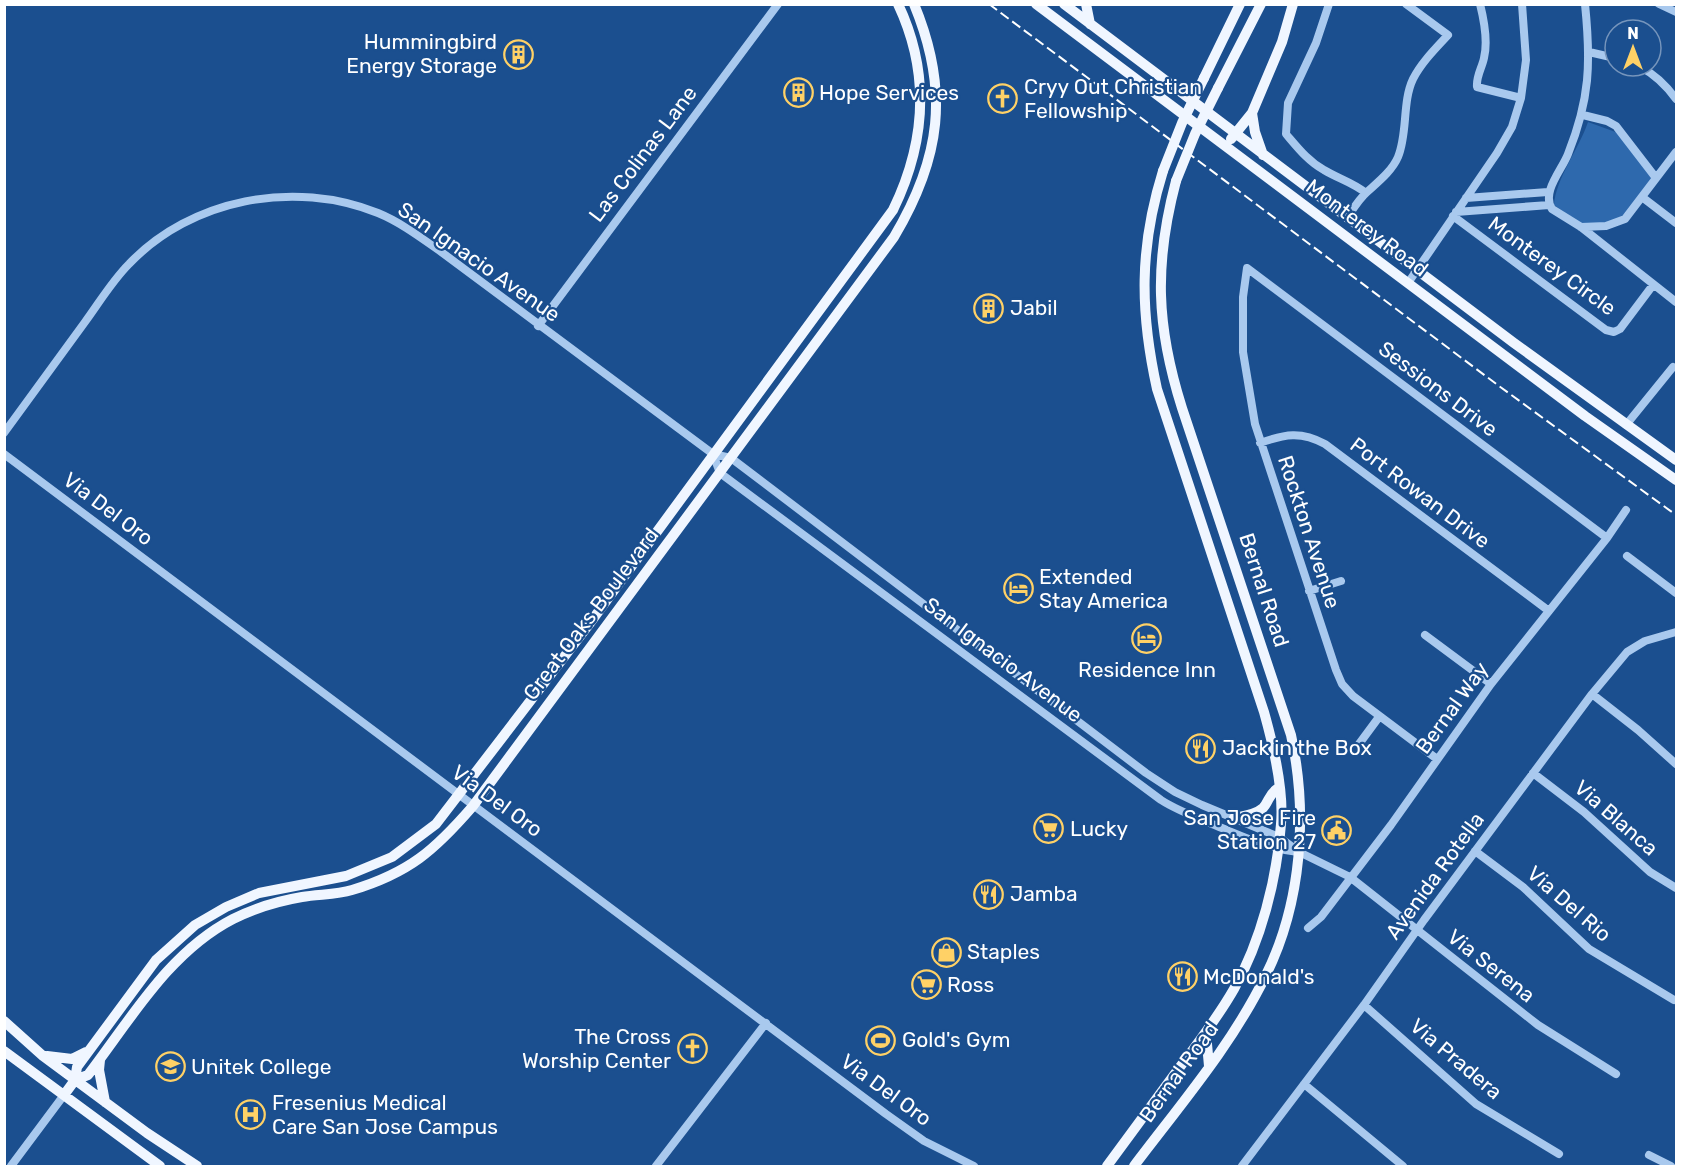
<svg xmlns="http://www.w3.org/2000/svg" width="1681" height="1171" font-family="Rubik,sans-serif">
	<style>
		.green { fill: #2e69ad }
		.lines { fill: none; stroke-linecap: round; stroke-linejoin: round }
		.minor { stroke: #a9c9ee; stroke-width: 8 }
		.major { stroke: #f0f6ff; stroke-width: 10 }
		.rail { stroke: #fff; stroke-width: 2; stroke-dasharray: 10 4.5; stroke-linecap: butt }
		.major-bridge { stroke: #f0f6ff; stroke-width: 10 }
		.labels { text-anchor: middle; stroke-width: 4.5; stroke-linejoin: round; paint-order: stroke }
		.poi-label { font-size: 21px; fill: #fff; stroke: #1b4f8f; text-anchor: start }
		.street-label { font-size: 21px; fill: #fff; stroke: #1b4f8f }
	</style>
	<rect width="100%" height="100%" fill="#1b4f8f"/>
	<path class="green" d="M1588,122L1621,134L1654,181L1624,217L1605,224H1581L1554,205C1556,178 1579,149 1588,122Z"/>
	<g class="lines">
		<path class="minor" d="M1329,4L1316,43L1288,103L1286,134C1298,148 1308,161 1324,170C1339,179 1352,182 1366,193
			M1480,4C1484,20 1488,42 1484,58C1482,68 1476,76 1477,87L1521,98
			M1585,4C1591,63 1590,99 1568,154C1562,170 1541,192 1552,209L1581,227L1676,302
			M1659,4L1676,12
			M1589,52L1615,58
			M1639,66C1656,75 1666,85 1676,99
			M1583,115L1607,121L1616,126L1656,178
			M1642,197L1676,223
			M1466,198L1548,192
			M1456,212L1549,205
			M1453,216L1606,330L1614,332L1620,329L1653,285
			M1347,218C1353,209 1359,199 1367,192C1378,182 1392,171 1398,157C1408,133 1402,102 1413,79C1421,63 1435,49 1448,35L1406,4
			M1581,227L1606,226L1625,219L1676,152
			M1408,283L1497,153L1512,127L1521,98L1526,60L1522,4
			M538,326L778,4
			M1626,425L1673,367
			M4,433C31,396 58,359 85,322C99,303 112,281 129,264C191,199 294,179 378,213C400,222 420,237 440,251L713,454L731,458L1146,773L1175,792L1202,805L1279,837L1299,852L1350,877L1538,1025L1616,1074
			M1260,443C1285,434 1301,431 1325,444L1549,611
			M4,454L886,1114L924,1141L974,1166
			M713,454L720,473L1161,800C1178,811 1198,818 1217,826C1244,837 1269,849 1298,852
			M1627,556L1676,593
			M1309,591L1341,581
			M1425,635L1491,684
			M1592,694L1638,730L1676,764
			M1359,744L1379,717
			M1437,759L1353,696L1342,684L1336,670L1255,424L1243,352V297L1247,268L1607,538
			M1533,773L1584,812L1650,872L1676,888
			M1475,851L1523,887L1589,949L1674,1000
			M1308,928L1321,917L1391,825L1491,684L1607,538L1626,510
			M1364,1005L1476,1104L1559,1154
			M1304,1084L1403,1166
			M1649,1155L1671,1166
			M11,1166L64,1095
			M656,1166L766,1023
			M1242,1166L1364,1005L1424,920L1592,694L1627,652L1645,641L1676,632"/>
		<path class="major" d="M1036,4L1585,416L1676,480
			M1064,4L1514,343L1676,460
			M1086,4L1090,24
			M1204,78L1240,4
			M1218,88L1261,4
			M1252,113L1255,132L1263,155
			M1231,139L1252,113L1282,42L1293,4
			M1234,818C1244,816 1255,815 1263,808C1270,800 1268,795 1278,788
			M4,1021L43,1056L147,1133L197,1166
			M1206,1033L1209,1066
			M4,1051L160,1166
			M47,1056L72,1059L86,1052
			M100,1060L99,1070L105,1102
			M75,1080L77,1067L156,960L195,925L226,907L259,893L346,876L392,857L436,824L590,623L893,210C926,142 931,74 898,4
			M64,1095L75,1080L88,1075C131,1019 169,952 233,919C255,908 278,901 302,897C318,894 336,895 352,890C409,873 435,850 473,806L894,237C941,158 950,91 914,4
			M1107,1166C1129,1136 1152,1105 1174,1075C1195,1047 1217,1019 1234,989C1261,941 1277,879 1281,824C1284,791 1273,744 1264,712L1157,389C1140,312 1139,248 1163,171
			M1134,1166C1180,1105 1232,1045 1266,975C1302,902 1308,813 1291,735L1182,408C1156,326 1154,264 1176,181"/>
		<path class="rail" d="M989,4L1499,386L1676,515"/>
		<path class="major-bridge" d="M1163,171L1182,123L1204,78
			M1176,181L1195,134L1218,88"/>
	</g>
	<defs>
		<symbol id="building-ring" viewBox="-11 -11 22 22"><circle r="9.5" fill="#1b4f8f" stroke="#ffd166" stroke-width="1.5"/><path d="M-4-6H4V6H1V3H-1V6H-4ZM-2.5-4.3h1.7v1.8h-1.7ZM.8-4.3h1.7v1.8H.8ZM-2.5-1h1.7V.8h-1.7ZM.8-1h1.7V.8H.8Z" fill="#ffd166"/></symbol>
		<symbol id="church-ring" viewBox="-11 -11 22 22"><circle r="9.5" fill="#1b4f8f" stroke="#ffd166" stroke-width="1.5"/><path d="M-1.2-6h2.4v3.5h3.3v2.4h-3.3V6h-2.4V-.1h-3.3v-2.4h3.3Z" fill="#ffd166"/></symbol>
		<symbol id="hotel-ring" viewBox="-11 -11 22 22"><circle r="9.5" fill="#1b4f8f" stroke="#ffd166" stroke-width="1.5"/><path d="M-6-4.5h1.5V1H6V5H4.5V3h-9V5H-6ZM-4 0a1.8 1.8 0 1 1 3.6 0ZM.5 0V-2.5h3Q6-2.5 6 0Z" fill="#ffd166"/></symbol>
		<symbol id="restaurant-ring" viewBox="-11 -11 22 22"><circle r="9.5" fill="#1b4f8f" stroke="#ffd166" stroke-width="1.5"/><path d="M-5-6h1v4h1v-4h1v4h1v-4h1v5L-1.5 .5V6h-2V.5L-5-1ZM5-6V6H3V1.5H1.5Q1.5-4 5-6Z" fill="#ffd166"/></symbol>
		<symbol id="supermarket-ring" viewBox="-11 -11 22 22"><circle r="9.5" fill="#1b4f8f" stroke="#ffd166" stroke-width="1.5"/><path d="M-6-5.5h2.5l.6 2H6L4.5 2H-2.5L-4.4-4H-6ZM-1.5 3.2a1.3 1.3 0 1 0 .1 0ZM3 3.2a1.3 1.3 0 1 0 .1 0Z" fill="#ffd166"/></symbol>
		<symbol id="civic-ring" viewBox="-11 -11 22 22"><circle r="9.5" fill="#1b4f8f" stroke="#ffd166" stroke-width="1.5"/><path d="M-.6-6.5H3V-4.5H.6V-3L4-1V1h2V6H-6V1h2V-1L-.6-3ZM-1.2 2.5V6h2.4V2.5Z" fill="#ffd166"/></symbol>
		<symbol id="shop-ring" viewBox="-11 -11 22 22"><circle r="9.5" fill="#1b4f8f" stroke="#ffd166" stroke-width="1.5"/><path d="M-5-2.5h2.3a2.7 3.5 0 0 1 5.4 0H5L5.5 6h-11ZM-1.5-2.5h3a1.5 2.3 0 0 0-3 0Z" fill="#ffd166"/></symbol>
		<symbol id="stadium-ring" viewBox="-11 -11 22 22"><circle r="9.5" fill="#1b4f8f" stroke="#ffd166" stroke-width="1.5"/><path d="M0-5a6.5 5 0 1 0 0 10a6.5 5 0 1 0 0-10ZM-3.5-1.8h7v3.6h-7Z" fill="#ffd166"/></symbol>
		<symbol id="university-ring" viewBox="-11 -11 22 22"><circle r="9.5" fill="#1b4f8f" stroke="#ffd166" stroke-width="1.5"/><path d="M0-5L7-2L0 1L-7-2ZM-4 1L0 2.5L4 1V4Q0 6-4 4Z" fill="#ffd166"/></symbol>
		<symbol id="hospital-ring" viewBox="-11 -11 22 22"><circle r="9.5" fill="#1b4f8f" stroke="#ffd166" stroke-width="1.5"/><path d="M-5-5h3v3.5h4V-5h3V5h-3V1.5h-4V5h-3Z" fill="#ffd166"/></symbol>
	</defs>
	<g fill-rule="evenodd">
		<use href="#building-ring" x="502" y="38" width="33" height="33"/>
		<use href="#building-ring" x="782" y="76" width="33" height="33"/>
		<use href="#church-ring" x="986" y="82" width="33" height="33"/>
		<use href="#building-ring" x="972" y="292" width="33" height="33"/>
		<use href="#hotel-ring" x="1002" y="572" width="33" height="33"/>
		<use href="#hotel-ring" x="1130" y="622" width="33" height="33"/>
		<use href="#restaurant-ring" x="1184" y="732" width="33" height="33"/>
		<use href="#supermarket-ring" x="1032" y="812" width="33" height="33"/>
		<use href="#civic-ring" x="1320" y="814" width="33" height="33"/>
		<use href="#restaurant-ring" x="972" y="878" width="33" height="33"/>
		<use href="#shop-ring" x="930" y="936" width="33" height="33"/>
		<use href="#restaurant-ring" x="1166" y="960" width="33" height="33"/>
		<use href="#supermarket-ring" x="910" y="968" width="33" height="33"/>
		<use href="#stadium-ring" x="864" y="1024" width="33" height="33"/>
		<use href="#church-ring" x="676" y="1032" width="33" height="33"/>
		<use href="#university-ring" x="154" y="1050" width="33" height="33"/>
		<use href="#hospital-ring" x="234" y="1098" width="33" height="33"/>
	</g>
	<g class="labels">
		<g class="poi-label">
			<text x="497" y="49" text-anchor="end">Hummingbird<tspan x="497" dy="24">Energy Storage</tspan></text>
			<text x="1024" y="94">Cryy Out Christian<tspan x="1024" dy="24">Fellowship</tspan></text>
			<text x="819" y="100">Hope Services</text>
			<text x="1010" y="315">Jabil</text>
			<text x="1039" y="584">Extended<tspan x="1039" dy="24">Stay America</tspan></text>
			<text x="1147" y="677" text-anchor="middle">Residence Inn</text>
			<text x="1222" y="755">Jack in the Box</text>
			<text x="1316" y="825" text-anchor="end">San Jose Fire<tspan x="1316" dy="24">Station 27</tspan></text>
			<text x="1070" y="836">Lucky</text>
			<text x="1010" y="901">Jamba</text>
			<text x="967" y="959">Staples</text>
			<text x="1203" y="984">McDonald's</text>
			<text x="947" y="992">Ross</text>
			<text x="671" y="1044" text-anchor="end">The Cross<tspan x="671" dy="24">Worship Center</tspan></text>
			<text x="902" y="1047">Gold's Gym</text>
			<text x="191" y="1074">Unitek College</text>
			<text x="272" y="1110">Fresenius Medical<tspan x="272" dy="24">Care San Jose Campus</tspan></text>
		</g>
		<g class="street-label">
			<text transform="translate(643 154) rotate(-53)" y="7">Las Colinas Lane</text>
			<text transform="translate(1367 228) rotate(37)" y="7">Monterey Road</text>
			<text transform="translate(479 262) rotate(35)" y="7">San Ignacio Avenue</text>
			<text transform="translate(1552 266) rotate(36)" y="7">Monterey Circle</text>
			<text transform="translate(1438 389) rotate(37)" y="7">Sessions Drive</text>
			<text transform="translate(1420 493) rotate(37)" y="7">Port Rowan Drive</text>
			<text transform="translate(108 509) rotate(37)" y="7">Via Del Oro</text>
			<text transform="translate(1309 532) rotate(72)" y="7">Rockton Avenue</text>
			<text transform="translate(1264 590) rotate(72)" y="7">Bernal Road</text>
			<text transform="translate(591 614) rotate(-53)" y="7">Great Oaks Boulevard</text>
			<text transform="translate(1003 660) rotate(37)" y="7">San Ignacio Avenue</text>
			<text transform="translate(1452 708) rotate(-54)" y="7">Bernal Way</text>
			<text transform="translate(497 801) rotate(36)" y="7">Via Del Oro</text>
			<text transform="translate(1616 818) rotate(41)" y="7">Via Blanca</text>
			<text transform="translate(1435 876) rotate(-54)" y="7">Avenida Rotella</text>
			<text transform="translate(1569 904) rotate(41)" y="7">Via Del Rio</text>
			<text transform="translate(1491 966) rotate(38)" y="7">Via Serena</text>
			<text transform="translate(1456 1059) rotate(40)" y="7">Via Pradera</text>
			<text transform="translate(1179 1072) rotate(-54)" y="7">Bernal Road</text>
			<text transform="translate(886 1090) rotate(36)" y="7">Via Del Oro</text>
		</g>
	</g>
	<rect width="1681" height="1171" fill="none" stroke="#ffffff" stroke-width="12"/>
	<g transform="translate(1633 48)"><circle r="28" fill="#1b4f8f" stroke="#7695bc" stroke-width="1.5"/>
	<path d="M0-4.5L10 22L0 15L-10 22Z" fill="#ffd166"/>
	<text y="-9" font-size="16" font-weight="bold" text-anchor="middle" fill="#ffffff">N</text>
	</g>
</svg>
